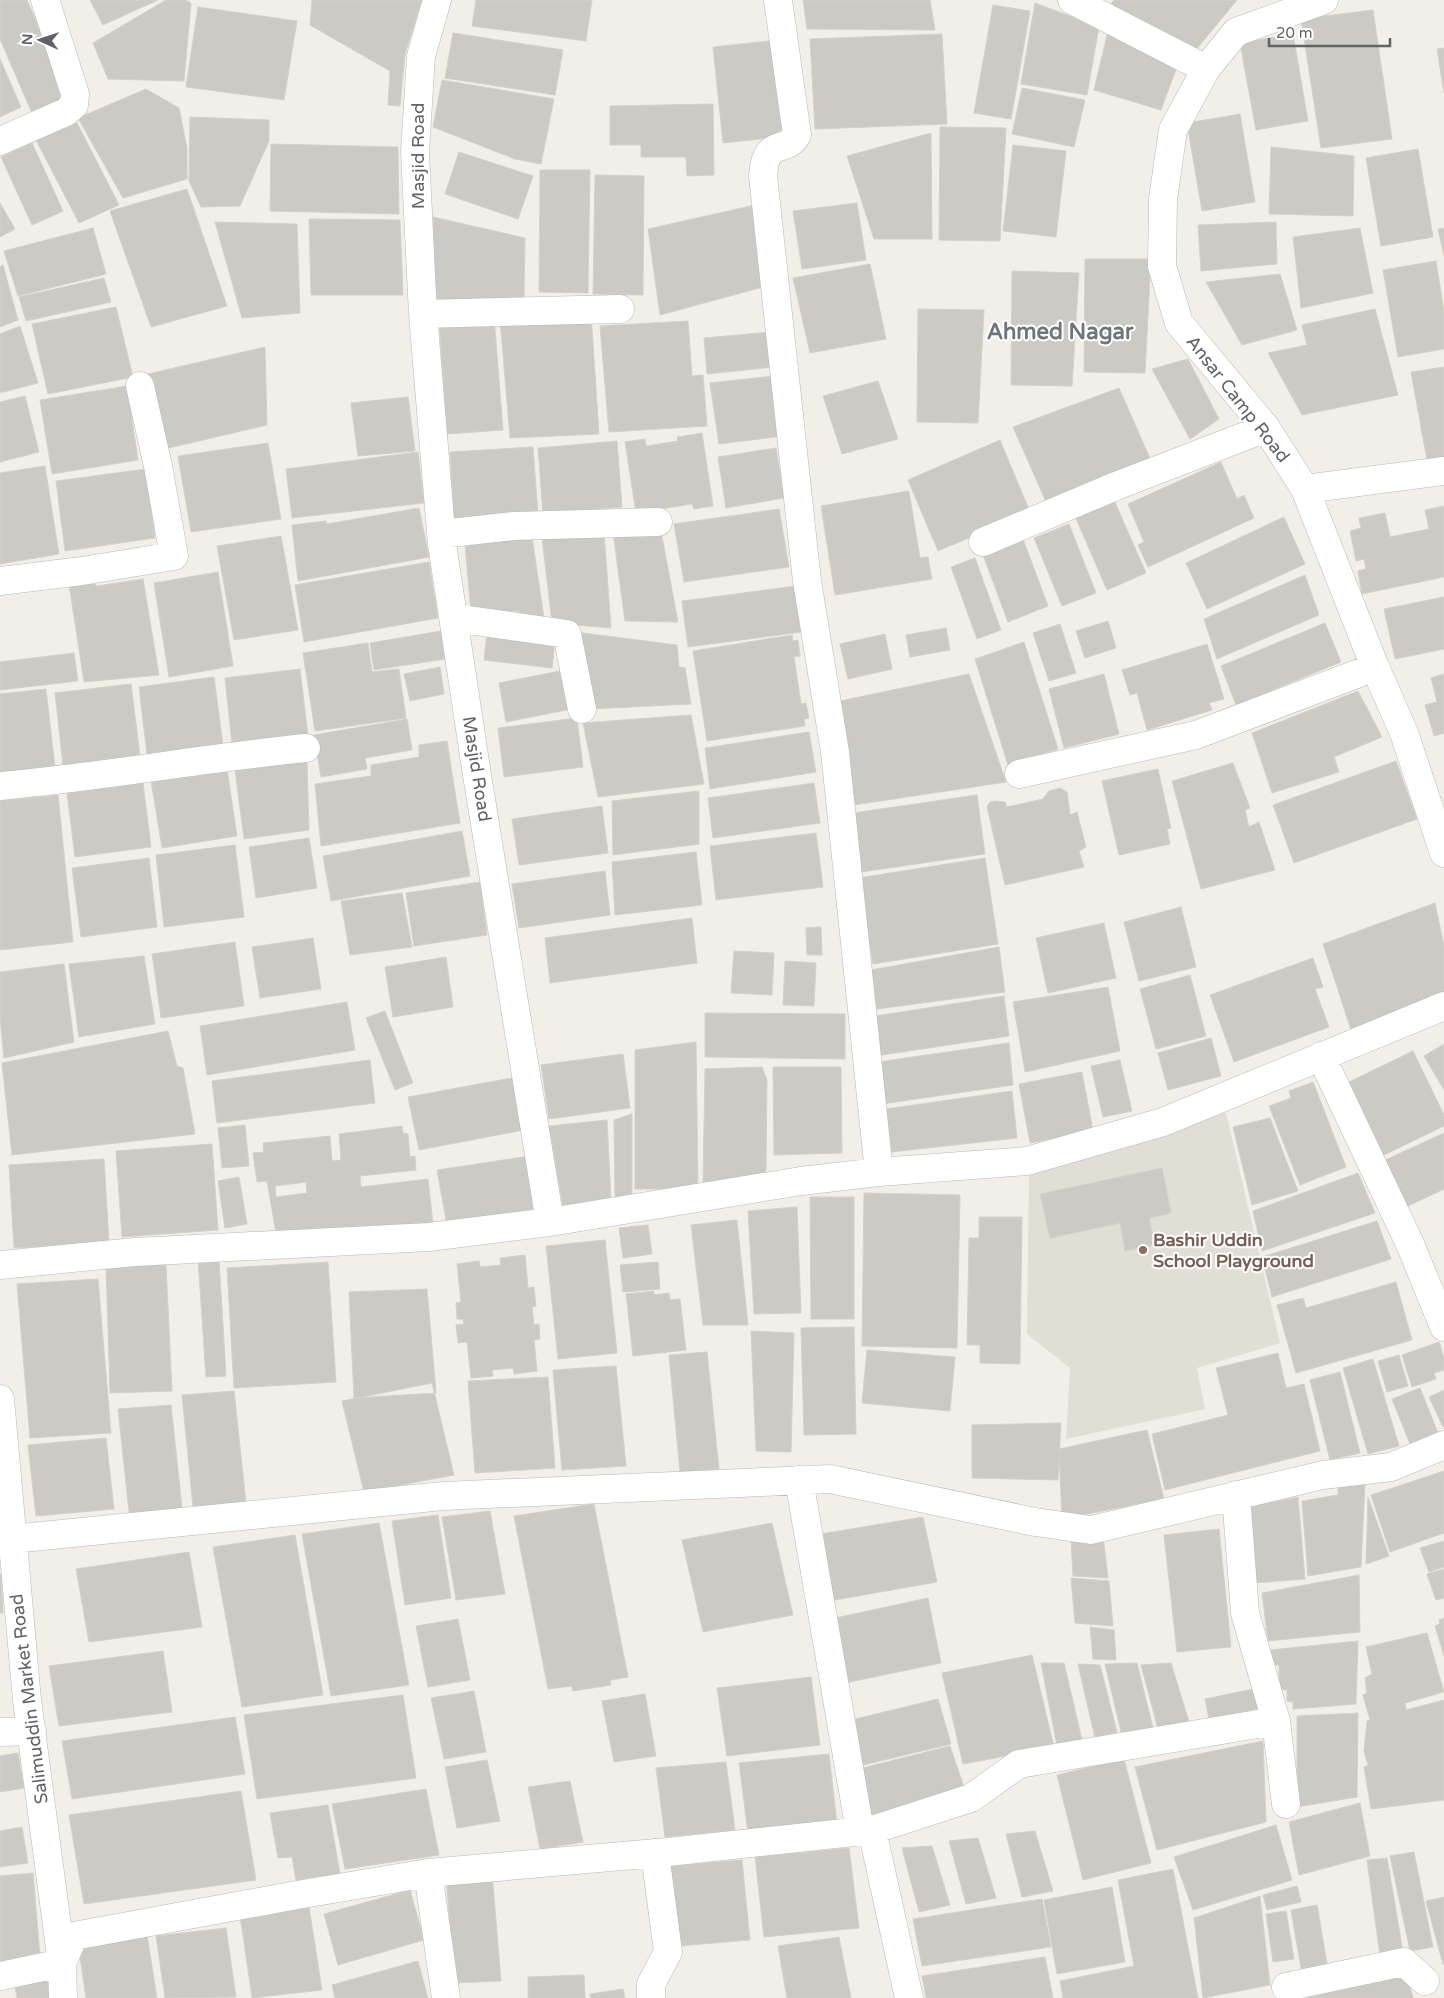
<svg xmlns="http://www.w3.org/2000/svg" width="1444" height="1998" font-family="'Varela Round',sans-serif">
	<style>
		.education { fill: #e1ded6 }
		.building { fill: #cccac5; stroke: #d6d1c6; fill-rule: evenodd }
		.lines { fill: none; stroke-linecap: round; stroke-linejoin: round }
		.street-casing { stroke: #b5b8bc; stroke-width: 29 }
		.street { stroke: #fff; stroke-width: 28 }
		.education-dot { fill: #8d6e63; stroke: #fff; stroke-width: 2 }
		.labels { text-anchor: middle; stroke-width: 4; stroke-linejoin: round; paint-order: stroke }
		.street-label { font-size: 18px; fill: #5f6368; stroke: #fff }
		.education-label { font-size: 18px; font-weight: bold; fill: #785e54; stroke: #fff; text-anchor: start }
		.district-label { font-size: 22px; font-weight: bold; fill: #70757a; stroke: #fff }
	</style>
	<rect width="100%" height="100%" fill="#f1efe8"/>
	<path class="education" d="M1226,1113L1280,1343L1197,1368L1205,1409L1066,1439L1070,1368L1027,1334L1029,1166Z"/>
	<path class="building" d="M0,0H27L69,97L32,113L0,39Z
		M90,0H158L103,25Z
		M166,0H186L191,3L184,81L108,79L93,43Z
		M312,0H422L405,54L400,106L388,105L390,71L310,25Z
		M476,0H592L586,41L472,26Z
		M803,0H930L935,30L807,29Z
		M1114,0H1237L1195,51L1107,8Z
		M1035,3L1099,27L1087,95L1021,84Z
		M993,5L1030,11L1011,119L974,113Z
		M198,7L297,21L284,100L186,87Z
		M1373,10L1392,139L1321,148L1301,19Z
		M1108,31L1178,64L1161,110L1094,90Z
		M453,33L563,50L555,95L445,78Z
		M942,34L947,124L815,129L810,39Z
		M1293,34L1308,121L1256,130L1240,43Z
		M777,40L788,136L723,143L713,47Z
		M1444,48V93L1437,49Z
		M0,59L21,107L0,117Z
		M442,80L554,99L541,164L515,159L433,127Z
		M1022,88L1085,100L1074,147L1012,134Z
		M146,89L179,108L187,148V179L123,198L78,118Z
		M713,104L714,175L687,176L686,157H641V145H610V106Z
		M1240,114L1255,202L1202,211L1187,123Z
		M190,117L269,120V141L240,206L201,207L189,181Z
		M77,123L119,205L79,223L36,140Z
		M940,127L1006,128L1000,241L939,240Z
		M931,133L932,239H874L847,156Z
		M32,143L63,211L32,225L1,157Z
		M271,144L398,147L399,214L270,211Z
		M1013,145L1066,151L1056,237L1003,231Z
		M1271,147L1354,156L1353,216L1269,214Z
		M1418,149L1433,237L1381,246L1366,158Z
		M459,152L533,176L518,219L445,194Z
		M540,170H590L588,293L539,292Z
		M595,175L644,176L643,295L593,294Z
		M187,189L227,306L151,327L110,211Z
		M0,203L15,229L0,237Z
		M857,203L866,260L802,269L793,211Z
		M755,205L767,286L660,315L648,229Z
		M433,217L525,238L524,301L435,304Z
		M309,219L400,220L403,295H311Z
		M215,222L297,224L300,313L242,318Z
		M1276,222L1277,264L1201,271L1198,225Z
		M93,228L106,274L18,296L4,251Z
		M1360,228L1373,293L1301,308L1293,237Z
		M1444,228V256L1438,229Z
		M1085,259H1151L1145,373L1084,372Z
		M1436,261L1444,312V349L1398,357L1383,270Z
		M870,264L886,339L810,353L793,278Z
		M3,265L18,320L0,327V267Z
		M1012,271L1079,273L1072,386L1011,385Z
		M1280,274L1297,330L1242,345L1206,282Z
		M104,278L111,302L26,321L19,297Z
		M116,307L133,377L48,394L32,324Z
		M918,309L984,310L978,423L917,422Z
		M1375,309L1398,395L1302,415L1268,353L1307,345L1302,325Z
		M591,314L599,434L510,438L500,319Z
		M494,316L503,430L447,434L439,319Z
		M688,321L692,376L703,375L707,426L609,432L600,326Z
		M20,326L38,383L0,393V334Z
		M771,332L774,367L707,374L704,338Z
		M265,347L267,425L169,448L148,374Z
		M1188,359L1219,419L1190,439L1152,369Z
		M1444,367V457L1427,460L1411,372Z
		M774,376L783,436L719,444L710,383Z
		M878,381L898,439L842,454L823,396Z
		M127,386L138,460L52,474L40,400Z
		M1119,388L1152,463L1046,502L1013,427Z
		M25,396L39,452L0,462V402Z
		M408,397L415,451L358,456L351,403Z
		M702,433L713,506L694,509L692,504L636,513L625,442L645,439L646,446L678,441L677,437Z
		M1000,440L1030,512L938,551L908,480Z
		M617,441L622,507L543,514L538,448Z
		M268,443L281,519L191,532L178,456Z
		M533,447L538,515L454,521L450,452Z
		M776,448L784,498L726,508L718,457Z
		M418,452L424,503L292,518L286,469Z
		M1221,462L1237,499L1244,495L1254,518L1148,567L1138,545L1144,542L1128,504Z
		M45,466L59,554L0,564V473Z
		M146,469L155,538L65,551L56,481Z
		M909,491L920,558L928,557L932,579L835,595L821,506Z
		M1114,500L1146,573L1107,590L1075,516Z
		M1444,506V577L1362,594L1358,571L1366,569L1364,559L1356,561L1350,531L1361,528L1359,518L1385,513L1390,537L1429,529L1425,510Z
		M419,508L429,557L298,581L292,525L326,521L327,524Z
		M779,509L789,567L684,582L674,524Z
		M1284,517L1305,564L1207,609L1186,563Z
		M1069,524L1096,593L1062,606L1034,538Z
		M661,531L678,622L625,621L613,532Z
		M604,532L611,628L552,623L542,537Z
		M281,536L298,630L234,640L217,546Z
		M532,537L544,618H519V611L471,612L465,544Z
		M1023,539L1048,606L1008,622L983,555Z
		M975,558L1001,630L977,639L951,567Z
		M429,562L438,618L304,642L295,585Z
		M218,572L233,666L169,677L154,583Z
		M1305,575L1319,615L1217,659L1204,619Z
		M143,579L159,675L84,682L69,584L92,581L97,586Z
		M796,586L802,632L688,647L682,601Z
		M1444,597V649L1395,659L1384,609Z
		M1108,621L1116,648L1085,658L1076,631Z
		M1325,623L1341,662L1236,705L1221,666Z
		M1060,624L1076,673L1049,681L1033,633Z
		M946,628L950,650L910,657L906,635Z
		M441,631L445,659L374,670L370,643Z
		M575,632L677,645L679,667L685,668L691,704L590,709Z
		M487,633L555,641L552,668L484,660Z
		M885,634L892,669L848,679L840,644Z
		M792,635L793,641L798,640L800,656L794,657L801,704L806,703L809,718L804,719L805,726L707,741L693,651Z
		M1024,642L1058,749L1008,765L975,659Z
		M368,643L372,672L399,669L406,718L315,731L303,653Z
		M1207,644L1224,699L1209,703L1212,710L1147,730L1137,693L1130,695L1122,670Z
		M74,653L78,681L0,690V662Z
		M440,667L444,694L410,701L404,674Z
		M300,669L308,736L232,744L225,678Z
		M565,670L572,709L506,722L499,683Z
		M969,674L1006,782L854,805L840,701Z
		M1104,674L1119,734L1064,748L1049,689Z
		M1444,674V733L1434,736L1425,705L1437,702L1431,678Z
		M214,677L223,745L147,754L139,687Z
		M131,684L140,756L63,765L55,693Z
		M46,689L55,767L0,773V694Z
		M1358,691L1382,737L1334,757L1339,772L1272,793L1252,733Z
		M691,715L704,784L598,797L583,723Z
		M577,718L583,767L504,777L498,728Z
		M407,719L412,750L365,758L367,769L321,777L314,735Z
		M809,732L816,772L710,789L705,748Z
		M447,741L460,823L321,846L315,784L371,776V765L419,757V745Z
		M307,761L309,830L244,839L235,770Z
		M1396,761L1417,819L1294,863L1273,805Z
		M1233,763L1250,808L1245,810L1249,827L1259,822L1275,870L1201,889L1172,781Z
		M227,769L237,836L162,848L151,781Z
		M1158,769L1171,828L1167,829L1170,844L1119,855L1102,781Z
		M143,783L151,847L75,857L67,793Z
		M814,783L820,823L713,838L708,798Z
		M1060,788L1067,792L1070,815L1077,812L1086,847L1079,851L1084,867L1005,885L987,807L990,802L996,801L1005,802L1007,807L1043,799L1049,791Z
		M699,791V844L613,855L612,801Z
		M58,795L73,942L0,950V801Z
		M977,795L985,854L861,872L853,813Z
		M602,806L608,853L519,865L512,819Z
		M462,831L470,876L331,901L323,856Z
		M816,833L823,887L716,900L710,846Z
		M309,838L317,888L256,898L249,847Z
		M235,845L244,917L164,927L156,855Z
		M696,852L702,905L615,915L612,862Z
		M149,858L157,927L81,937L72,868Z
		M985,858L998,944L873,964L859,878Z
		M605,871L610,915L519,928L512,884Z
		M480,882L487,935L414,946L406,893Z
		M402,893L412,947L350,955L341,901Z
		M1435,903L1444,946V995L1351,1030L1323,944Z
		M1181,907L1196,967L1139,981L1124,922Z
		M692,918L697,963L550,983L545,938Z
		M1104,923L1116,978L1048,993L1036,938Z
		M821,927L822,955H807L806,928Z
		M313,938L321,989L260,998L252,947Z
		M235,942L244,1006L161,1018L152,954Z
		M999,947L1005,992L877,1009L871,970Z
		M734,951L774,953L772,995L731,993Z
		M144,956L155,1024L79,1037L69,964Z
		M446,957L453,1007L393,1017L385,967Z
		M1313,958L1323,987L1315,989L1329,1027L1234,1062L1210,995Z
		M785,961L816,963L814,1006L783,1005Z
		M64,964L74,1042L4,1058L0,1018V972Z
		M1190,975L1206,1036L1156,1049L1140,989Z
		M1108,987L1120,1051L1025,1072L1013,1002Z
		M1004,996L1009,1036L875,1056L869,1017Z
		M347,1002L355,1050L207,1075L200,1026Z
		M385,1011L413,1083L395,1090L366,1018Z
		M705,1013L845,1014V1059L705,1057Z
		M168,1031L177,1066L183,1068L195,1134L12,1155L2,1063Z
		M1211,1038L1221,1076L1168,1090L1158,1053Z
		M696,1042L698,1189H635V1050Z
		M1009,1043L1013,1085L882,1104L878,1062Z
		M1444,1044V1090L1424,1056Z
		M1413,1051L1444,1115V1126L1382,1156L1347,1083Z
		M623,1054L630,1108L549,1119L541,1065Z
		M370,1060L375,1103L217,1123L212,1081Z
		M1120,1060L1132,1111L1103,1117L1091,1066Z
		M762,1067L767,1080L766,1172L754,1178L703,1183L705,1069Z
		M773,1067H841L842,1153L774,1155Z
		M1082,1072L1093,1131L1030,1143L1019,1084Z
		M517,1077L529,1129L419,1150L408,1097Z
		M1313,1082L1346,1167L1300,1185L1269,1106L1291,1098L1289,1091Z
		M1012,1091L1017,1138L891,1152L886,1109Z
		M632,1114V1196L615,1198L614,1120Z
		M1270,1118L1298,1191L1252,1205L1233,1127Z
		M607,1120L611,1201L563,1207L549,1126Z
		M245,1125L249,1166L222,1168L218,1128Z
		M402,1126L403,1133L408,1134L410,1157L415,1156L416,1170L360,1176L361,1187L428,1179L433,1224L277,1239L267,1181L257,1182L253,1153L264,1152L263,1143L330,1136L332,1161L341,1160L339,1134ZM306,1182L307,1193L276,1197L275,1186Z
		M1444,1133V1189L1404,1208L1383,1161Z
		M212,1144L218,1230L122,1237L116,1151Z
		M530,1156L541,1211L447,1225L437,1170Z
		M104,1159L109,1242L14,1248L9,1165Z
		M1162,1168L1171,1213L1149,1218L1155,1245L1125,1251L1120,1223L1050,1238L1040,1194Z
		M1358,1173L1375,1213L1262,1251L1253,1211Z
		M239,1177L247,1224L225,1228L218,1181Z
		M864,1193L960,1195L957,1348L862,1346Z
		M810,1197H854V1319H811Z
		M797,1207L801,1313L754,1314L748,1211Z
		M979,1217H1022L1020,1364L980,1363V1345H967L969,1238H979Z
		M737,1220L748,1325H703L691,1225Z
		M1377,1221L1391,1259L1272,1297L1262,1257Z
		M648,1225L652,1254L623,1258L619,1228Z
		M605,1240L617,1353L558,1359L546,1246Z
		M525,1255L528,1288L534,1287L536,1306L532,1307L534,1325L539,1324L540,1339L534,1340L537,1371L514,1374L513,1368L492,1370L493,1376L471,1378L467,1342L458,1343L456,1325L464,1324L463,1319H457L456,1303L461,1302L457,1264L479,1261L480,1267L501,1265L500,1258Z
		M219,1258L226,1376L206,1377L198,1259Z
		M328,1262L336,1382L234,1388L227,1268Z
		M658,1262L660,1289L623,1292L620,1265Z
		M166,1265L172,1391L110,1393L106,1266Z
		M98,1279L111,1433L30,1438L17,1284Z
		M1396,1282L1412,1340L1296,1373L1277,1305L1303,1298L1306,1308Z
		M427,1289L436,1393L354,1398L349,1292Z
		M654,1291V1295L669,1293L670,1300L680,1299L686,1350L633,1356L626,1294Z
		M854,1327L856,1434L804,1435L801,1328Z
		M751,1331L794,1333L791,1452L756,1451Z
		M1439,1342L1444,1358V1370L1434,1373L1436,1379L1412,1387L1402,1355Z
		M867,1350L955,1357L950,1411L862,1403Z
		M707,1352L719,1469L680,1472L669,1355Z
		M1278,1353L1286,1388L1304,1384L1320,1451L1165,1490L1152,1434L1228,1415L1216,1368Z
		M1399,1355L1408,1386L1387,1392L1378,1361Z
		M1373,1359L1399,1446L1368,1454L1343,1368Z
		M616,1366L626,1466L562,1470L553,1370Z
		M1340,1372L1360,1453L1330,1460L1310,1380Z
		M548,1377L555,1468L475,1473L468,1381Z
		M432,1383L454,1475L364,1492L342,1401Z
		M1420,1388L1438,1433L1410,1444L1392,1399Z
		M1444,1390V1426L1443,1427L1429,1397Z
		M234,1391L246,1503L193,1507L182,1395Z
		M171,1405L183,1517L130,1521L118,1409Z
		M1061,1423L1058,1480L972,1478V1425Z
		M1147,1430L1164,1499L1062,1519L1059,1449Z
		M106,1438L114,1509L36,1516L28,1445Z
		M1444,1471V1533L1390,1552L1371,1495Z
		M1365,1483L1361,1567L1308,1576L1302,1501L1338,1495V1487Z
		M1298,1497L1305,1579L1255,1583L1247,1507Z
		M1368,1497L1389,1556L1366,1564Z
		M594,1504L628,1677L610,1680L611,1685L573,1691L572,1686L548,1689L514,1516Z
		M490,1511L505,1594L456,1600L442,1517Z
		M438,1515L451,1598L405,1605L392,1521Z
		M923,1517L937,1582L829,1601L815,1535Z
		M379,1523L409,1685L331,1696L302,1534Z
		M772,1523L793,1615L703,1632L682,1540Z
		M1219,1529L1231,1647L1177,1652L1164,1535Z
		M295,1535L323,1695L242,1707L213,1547Z
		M1103,1536L1108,1578L1073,1576L1071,1539Z
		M1444,1541V1567L1429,1572L1420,1548Z
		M189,1552L202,1627L89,1642L76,1569Z
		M1444,1569V1598L1436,1600L1427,1574Z
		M1,1573L3,1613H0V1574Z
		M1359,1575L1360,1632L1268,1641L1262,1593Z
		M1071,1578L1109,1581L1113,1626L1075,1623Z
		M928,1598L941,1663L845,1683L831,1619Z
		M1444,1618V1656L1435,1626L1440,1624L1439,1620Z
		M458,1619L470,1680L428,1687L416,1626Z
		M1090,1627L1114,1630L1116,1660L1093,1659Z
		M1427,1633L1444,1692L1405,1703L1406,1710L1444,1700V1800L1371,1809L1364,1767L1368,1765L1364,1751L1367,1721L1370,1720L1363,1695L1367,1693L1365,1678L1372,1674L1366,1647Z
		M1358,1641L1356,1704L1293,1709V1702L1287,1701V1690L1279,1689V1665H1271L1270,1650Z
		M163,1651L172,1712L59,1726L49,1666Z
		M1032,1655L1054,1747L963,1764L942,1673Z
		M1041,1663H1064L1082,1740L1057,1746Z
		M1137,1663L1153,1728L1122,1736L1105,1664Z
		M1171,1663L1189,1722L1158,1729L1141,1665Z
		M1078,1664L1100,1665L1117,1732L1095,1738Z
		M811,1677L820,1745L727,1756L717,1688Z
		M1258,1688L1262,1708L1209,1719L1205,1699Z
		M474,1691L486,1752L444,1759L431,1698Z
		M645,1694L656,1756L614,1762L602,1701Z
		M403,1695L416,1778L257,1799L244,1715Z
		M938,1699L951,1744L855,1767L843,1722Z
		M1358,1713L1357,1797L1297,1807V1716Z
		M235,1717L245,1774L72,1799L62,1741Z
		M1263,1741L1266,1822L1157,1850L1135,1767Z
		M950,1746L965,1790L870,1815L855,1770Z
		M18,1753L24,1788L0,1792V1756Z
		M829,1754L837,1824L748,1833L739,1763Z
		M1124,1759L1151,1863L1083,1880L1057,1775Z
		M487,1760L500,1821L457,1828L445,1767Z
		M726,1762L735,1830L665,1837L656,1768Z
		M570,1781L583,1842L540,1849L528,1787Z
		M426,1789L439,1855L345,1869L332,1804Z
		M241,1791L256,1880L84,1904L69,1815Z
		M1360,1803L1370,1856L1299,1875L1289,1822Z
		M328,1805L340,1874L296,1880L292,1857L278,1858L270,1813Z
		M1276,1825L1292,1880L1193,1910L1174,1857Z
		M22,1827L28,1863L0,1867V1831Z
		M1035,1831L1053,1891L1022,1897L1006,1834Z
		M978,1838L996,1898L966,1904L949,1841Z
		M932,1846L950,1905L919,1912L902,1848Z
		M849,1848L859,1928L764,1937L755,1857Z
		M1414,1852L1433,1947L1410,1951L1390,1856Z
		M1387,1858L1403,1952L1380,1956L1367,1860Z
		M742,1860L750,1940L678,1946L669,1866Z
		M1173,1869L1198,1998H1063L1060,1981L1134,1966L1118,1880Z
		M33,1873L40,1956L0,1966V1876Z
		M492,1873L501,1981L455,1983L446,1877Z
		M1297,1886L1301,1902L1267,1910L1263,1895Z
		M1112,1887L1125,1962L1057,1974L1044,1900Z
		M410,1890L424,1940L338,1965L324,1914Z
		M1260,1896L1270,1985L1203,1998L1194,1918Z
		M1444,1897V1964H1443L1426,1901Z
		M1042,1899L1051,1947L922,1966L913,1919Z
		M1317,1905L1328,1969L1302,1974L1291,1910Z
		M309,1907L322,1990L252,1998L240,1915Z
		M1286,1911L1294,1959L1273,1962L1266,1914Z
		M226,1928L236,1997L165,1998L156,1936Z
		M147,1935L157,1998H86L78,1942Z
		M839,1937L851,1998H787L778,1946Z
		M1045,1957L1053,1998H926L922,1976Z
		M418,1961L428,1998H335L332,1985Z
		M1407,1974L1413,1998H1307Z
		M48,1975L53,1998H17L14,1981Z
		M584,1975L585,1998H528V1977Z
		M623,1989L625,1998H591L590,1994Z"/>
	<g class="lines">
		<defs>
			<path id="street" d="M437,0L421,56L415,152L423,314L442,544L477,775L550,1222
				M778,0L797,135C784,156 766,135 763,176L807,581L835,752L879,1172
				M1072,0L1206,69
				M1324,0L1236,32L1206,69L1173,130L1163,199L1162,266L1179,323L1266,428L1305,489L1375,667L1404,733L1444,853
				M0,141L66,112L74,105L75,94L45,0
				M423,314L620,309
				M1305,489L1444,471
				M441,534L514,526L658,522
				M983,542L1116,486L1266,428
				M0,581L82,571L174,556L158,466L140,386
				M454,618L567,634L582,709
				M1019,774L1196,735L1375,667
				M0,786C102,777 204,758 306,748
				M1321,1056L1410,1244L1444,1327
				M0,1265L135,1252L429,1237L550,1222L801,1181L879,1172L1027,1161L1163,1122L1444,1006
				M0,1399L27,1700L62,1963L63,1998
				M799,1480L860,1831
				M1236,1495L1245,1613L1276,1721L1286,1804
				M12,1539L443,1496L830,1479L1035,1522L1091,1530L1323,1475L1391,1467L1444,1445
				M0,1732L32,1731
				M872,1830L909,1998
				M428,1873L446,1998
				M0,1976L62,1963L74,1936L297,1895L428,1873L668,1852L872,1830L971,1798L1019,1764L1276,1721
				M1286,1987L1404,1962L1425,1981
				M651,1998V1984L668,1952L655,1853"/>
		</defs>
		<use href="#street" class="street-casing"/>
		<use href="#street" class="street"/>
	</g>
	<circle class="education-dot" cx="1143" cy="1250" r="5"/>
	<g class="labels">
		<g class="street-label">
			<text transform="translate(418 156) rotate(-90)" y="6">Masjid Road</text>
			<text transform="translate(1238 399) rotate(52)" y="6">Ansar Camp Road</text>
			<text transform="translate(477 769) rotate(81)" y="6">Masjid Road</text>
			<text transform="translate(29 1699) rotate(-97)" y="6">Salimuddin Market Road</text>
		</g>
		<g class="education-label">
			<text x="1153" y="1246">Bashir Uddin<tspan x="1153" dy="21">School Playground</tspan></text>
		</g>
		<g class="district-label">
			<text x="1060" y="339">Ahmed Nagar</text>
		</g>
	</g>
	<g transform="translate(40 40) rotate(273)" stroke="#ffffff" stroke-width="4" paint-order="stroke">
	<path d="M0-4L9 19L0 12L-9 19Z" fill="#5f6368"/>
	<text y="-8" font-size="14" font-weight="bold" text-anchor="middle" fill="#5f6368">N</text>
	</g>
	<path d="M1269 38v8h121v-8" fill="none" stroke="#5f6368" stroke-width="2.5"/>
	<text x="1276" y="38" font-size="15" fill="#5f6368" stroke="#ffffff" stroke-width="4" paint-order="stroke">20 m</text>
</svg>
